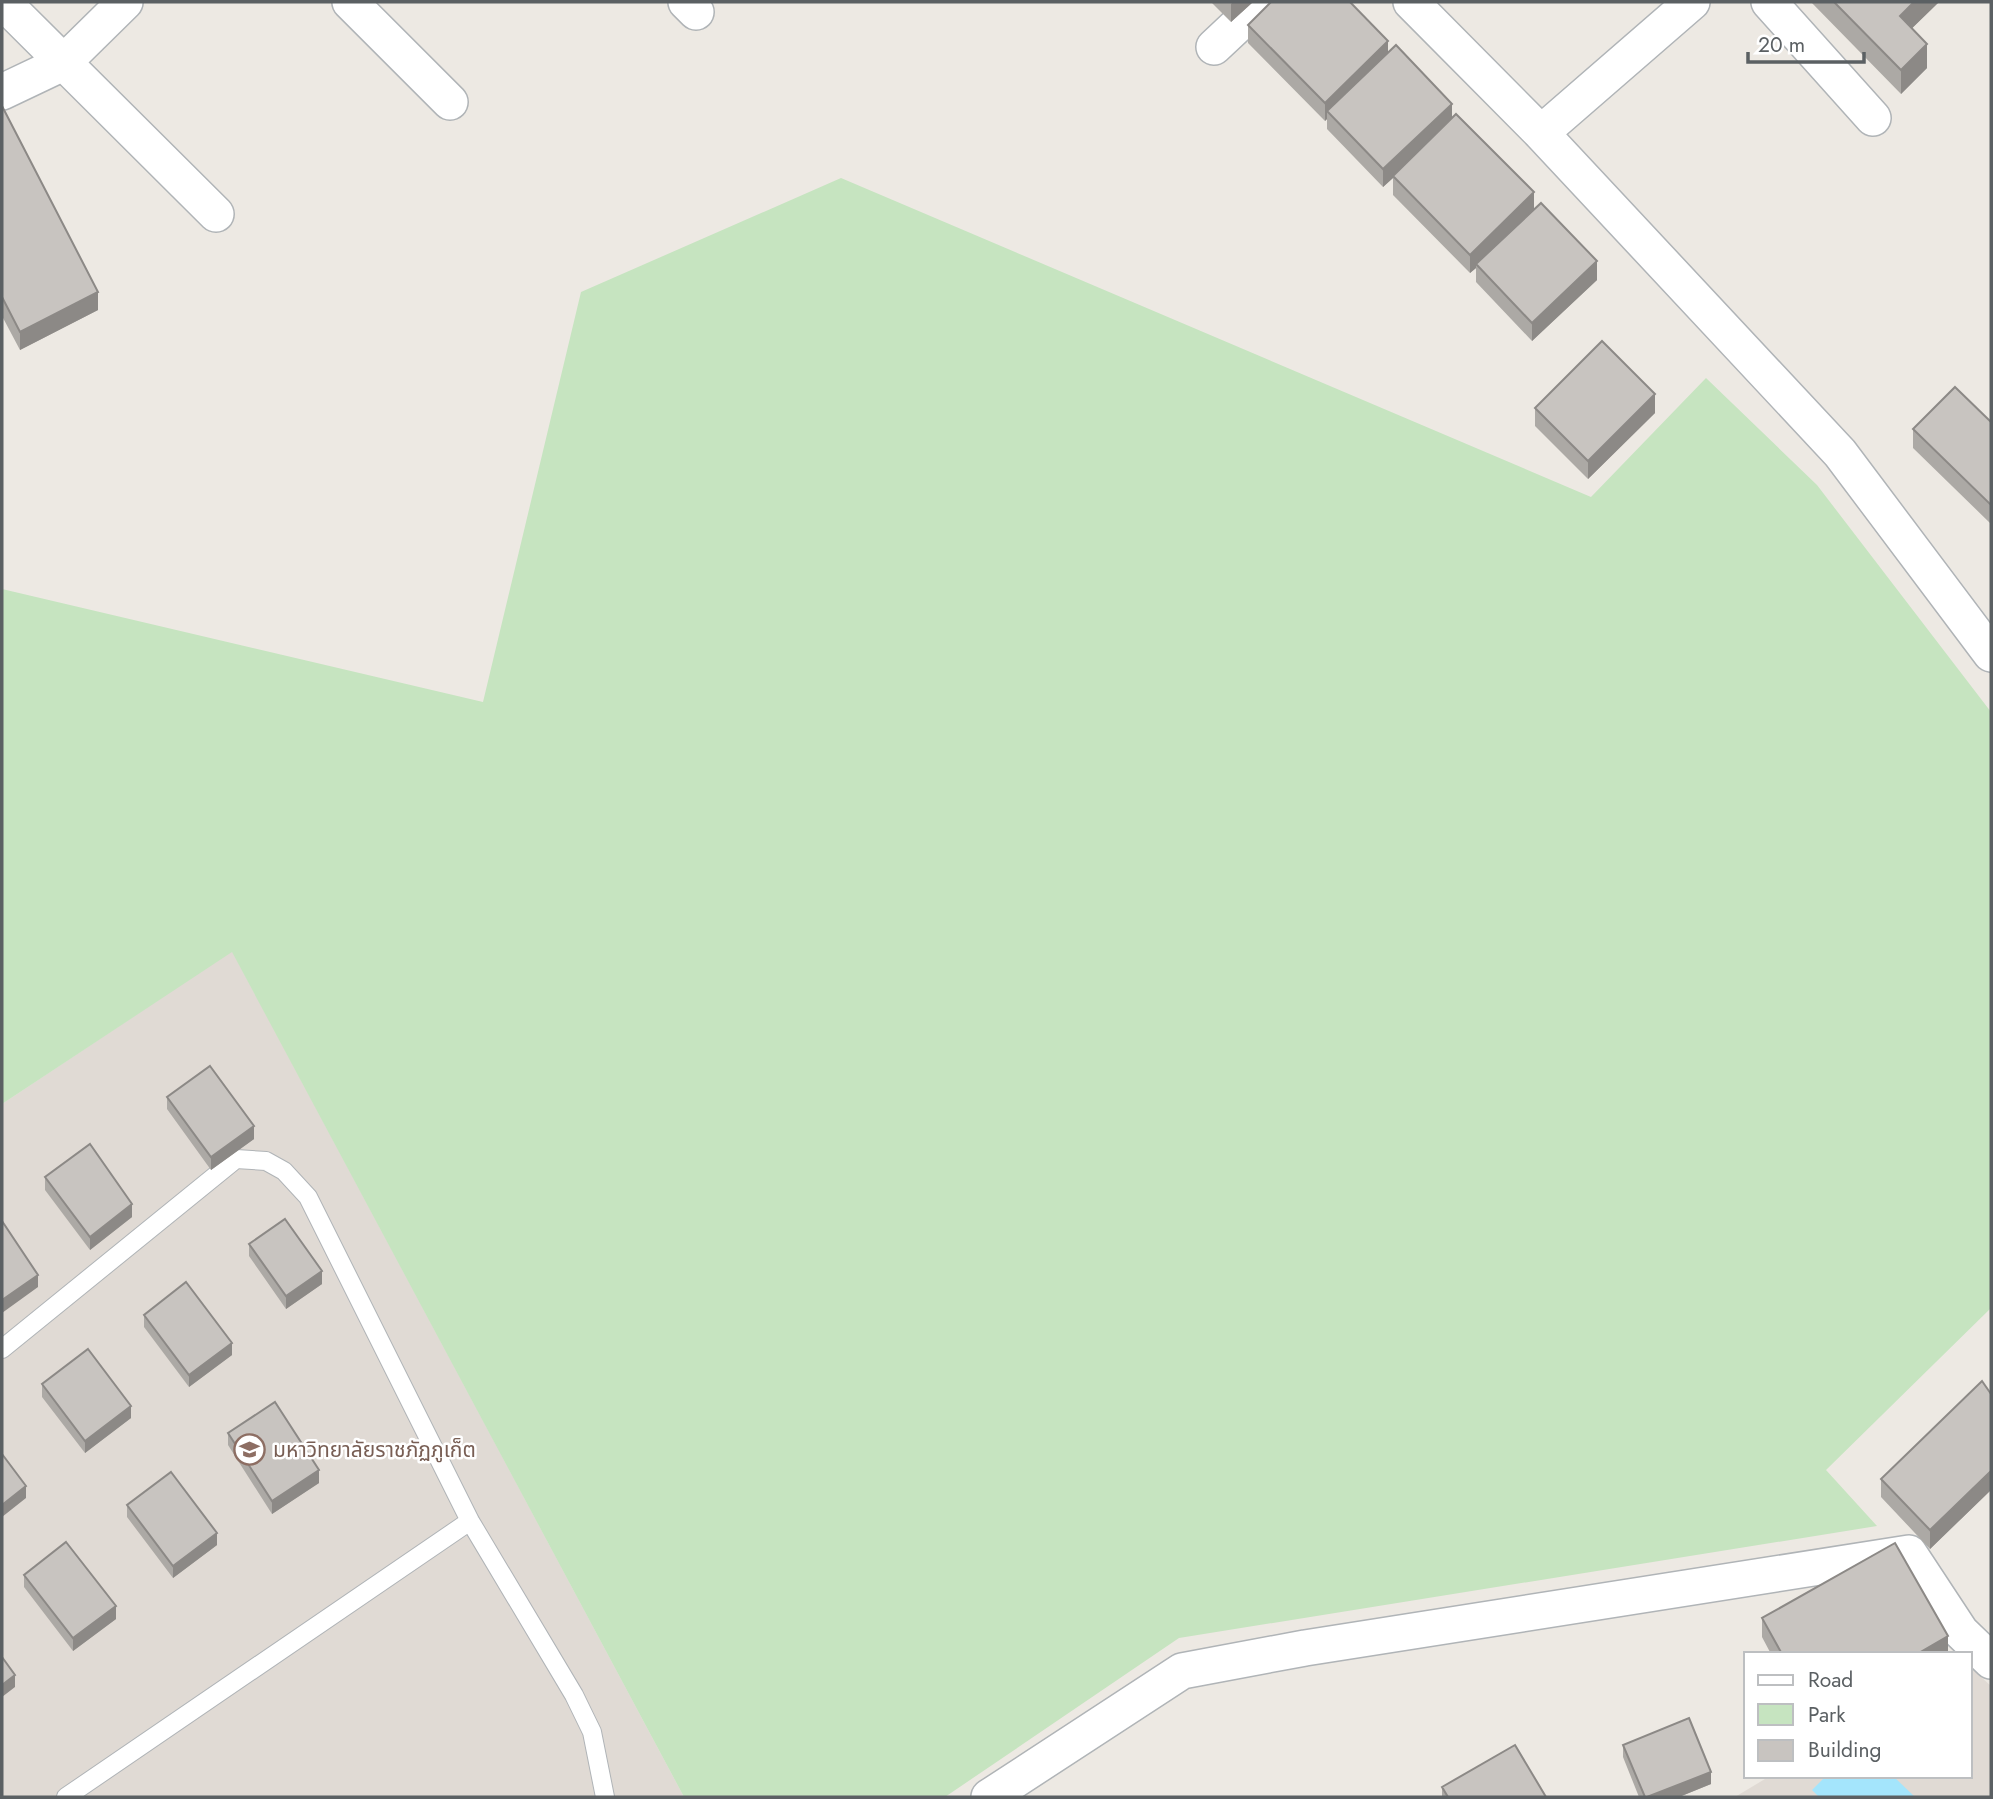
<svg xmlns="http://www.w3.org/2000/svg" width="1993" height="1799" font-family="Jost,'Noto Sans Thai',sans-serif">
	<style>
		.education { fill: #e0dad4 }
		.green { fill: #c6e4c0 }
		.water { fill: #a4e5fc }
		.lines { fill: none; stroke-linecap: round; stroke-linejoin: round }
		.service-casing { stroke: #b0b4b7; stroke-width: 20 }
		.minor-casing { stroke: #b0b4b7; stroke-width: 38 }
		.service { stroke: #fff; stroke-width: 18 }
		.minor { stroke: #fff; stroke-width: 35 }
		.wall { fill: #aca9a5 }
		.shaded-wall { fill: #8c8986 }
		.building { fill: #c8c4c0; stroke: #8c8986; stroke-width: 2 }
		.labels { text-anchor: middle; stroke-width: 5; stroke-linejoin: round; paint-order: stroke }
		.education-label { font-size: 21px; fill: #785e54; stroke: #fff; text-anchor: start }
	</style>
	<rect width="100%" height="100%" fill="#ede9e3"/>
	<path class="education" d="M232,951L684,1797H2V1104Z
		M1970,1667L1991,1686V1797H1735L1770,1776H1970Z"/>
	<path class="green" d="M841,178L1591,497L1706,378L1817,485L1991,712V1308L1826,1470L1877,1526L1179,1638L945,1797H684L232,952L2,1104V589L483,702L581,292Z"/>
	<path class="water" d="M1826,1776H1893L1915,1797H1819L1812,1790Z"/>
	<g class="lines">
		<defs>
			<path id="service" d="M2,1349L236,1159L266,1161L284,1171L308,1197L470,1521L574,1695L592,1732L605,1797
				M66,1797L470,1521"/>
			<path id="minor" d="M3,2L216,214
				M350,2L450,102
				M686,2L696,12
				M1411,2L1541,133L1840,453L1991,654
				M1769,2L1873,118
				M1214,47L1262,2
				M2,92L63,63L125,2
				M1541,133L1692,2
				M989,1797L1182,1671L1305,1648L1909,1553L1961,1632L1991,1661"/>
		</defs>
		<use href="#service" class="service-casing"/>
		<use href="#minor" class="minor-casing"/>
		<use href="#service" class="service"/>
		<use href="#minor" class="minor"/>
	</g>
	<path class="wall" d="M1211,2H1253L1231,22Z
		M1811,2H1939L1912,28L1927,68L1901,94Z
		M1248,25L1388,53L1452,118L1597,280L1532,341L1476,282V268L1470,273L1393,195V178L1383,187L1327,129V119L1325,121L1248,43Z
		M2,106L98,310L20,350L2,316Z
		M1535,408L1655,413L1588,479L1535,426Z
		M1991,422V524L1913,448V429Z
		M167,1097L254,1139L211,1170L167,1109Z
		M45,1177L132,1217L90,1250L45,1190Z
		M249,1244L322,1284L286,1309L249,1256Z
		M144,1315L232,1355L189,1387L144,1327Z
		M42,1384L131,1418L85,1453L42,1397Z
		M1991,1394V1490L1930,1549L1881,1497V1479Z
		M228,1433L319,1483L272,1514L228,1445Z
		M127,1505L217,1545L173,1578L127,1517Z
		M24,1575L116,1619L73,1651L24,1587Z
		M1762,1618L1948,1654H1771L1762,1637Z
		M1623,1745L1711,1784L1679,1797H1639L1623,1757Z
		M1442,1787L1546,1797H1442Z"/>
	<path class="shaded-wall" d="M1233,2H1253L1231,22V4Z
		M1914,2H1939L1900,40V16Z
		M1388,41V59L1327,111V119L1325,121V103Z
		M1927,44V68L1901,94V70Z
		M1452,104V122L1393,176V178L1383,187V169Z
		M1534,192V211L1476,264V268L1470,273V255Z
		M1597,261V280L1532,341V323Z
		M98,292V310L20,350V332Z
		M1655,394V413L1588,479V461Z
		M254,1126V1139L211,1170V1157Z
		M132,1204V1217L90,1250V1237Z
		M322,1271V1284L286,1309V1296Z
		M38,1275V1287L2,1313V1300Z
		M232,1343V1355L189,1387V1375Z
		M131,1406V1418L85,1453V1441Z
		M319,1470V1483L272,1514V1501Z
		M1991,1471V1490L1930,1549V1530Z
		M26,1486V1498L2,1517V1505Z
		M217,1533V1545L173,1578V1566Z
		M116,1606V1619L73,1651V1638Z
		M1948,1636V1654H1917Z
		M15,1675V1687L2,1697V1685Z
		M1711,1772V1784L1679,1797H1647Z"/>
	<path class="building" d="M1271,2H1350L1388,41L1325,103L1248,25Z
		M1834,2H1914L1900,16L1927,44L1901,70Z
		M1396,45L1452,104L1383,169L1327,111Z
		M2,106L98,292L20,332L2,297Z
		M1456,114L1534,192L1470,255L1393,176Z
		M1541,203L1597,261L1532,323L1476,264Z
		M1602,341L1655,394L1588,461L1535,408Z
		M1955,387L1991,422V505L1913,429Z
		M210,1066L254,1126L211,1157L167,1097Z
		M90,1144L132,1204L90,1237L45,1177Z
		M285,1219L322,1271L286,1296L249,1244Z
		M2,1221L38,1275L2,1300Z
		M186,1282L232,1343L189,1375L144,1315Z
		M88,1349L131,1406L85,1441L42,1384Z
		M1982,1381L1991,1394V1471L1930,1530L1881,1479Z
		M275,1402L319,1470L272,1501L228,1433Z
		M2,1454L26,1486L2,1505Z
		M171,1472L217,1533L173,1566L127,1505Z
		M66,1542L116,1606L73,1638L24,1575Z
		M1895,1543L1948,1636L1917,1654H1782L1762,1618Z
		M2,1657L15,1675L2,1685Z
		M1689,1718L1711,1772L1647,1797H1645L1623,1745Z
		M1515,1745L1546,1797H1448L1442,1787Z"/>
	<defs>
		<symbol id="university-ring" viewBox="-11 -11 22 22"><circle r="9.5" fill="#fff" stroke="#8d6e63" stroke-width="1.5"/><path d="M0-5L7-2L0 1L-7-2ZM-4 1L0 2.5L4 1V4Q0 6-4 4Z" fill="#8d6e63"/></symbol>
	</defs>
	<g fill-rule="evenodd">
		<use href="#university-ring" x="232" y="1432" width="35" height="35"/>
	</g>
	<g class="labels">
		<g class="education-label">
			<text x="273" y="1457">มหาวิทยาลัยราชภัฏภูเก็ต</text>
		</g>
	</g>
	<rect width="1993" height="1799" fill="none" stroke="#5b6063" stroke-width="7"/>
	<rect x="1744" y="1652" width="228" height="126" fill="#ffffff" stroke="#bdbfc1" stroke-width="2"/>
	<rect x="1758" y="1675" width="35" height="10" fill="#ffffff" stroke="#bdbfc1" stroke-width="2"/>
	<text x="1808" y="1687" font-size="21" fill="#5b6063">Road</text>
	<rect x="1758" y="1704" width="35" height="21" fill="#c6e4c0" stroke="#bdbfc1" stroke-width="2"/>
	<text x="1808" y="1722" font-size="21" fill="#5b6063">Park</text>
	<rect x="1758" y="1740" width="35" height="21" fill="#c8c4c0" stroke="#bdbfc1" stroke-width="2"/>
	<text x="1808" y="1757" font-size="21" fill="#5b6063">Building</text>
	<path d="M1748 52v10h116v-10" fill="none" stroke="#5b6063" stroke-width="3.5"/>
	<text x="1758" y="52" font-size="21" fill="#5b6063" stroke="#ffffff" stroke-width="5" paint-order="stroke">20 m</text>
</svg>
